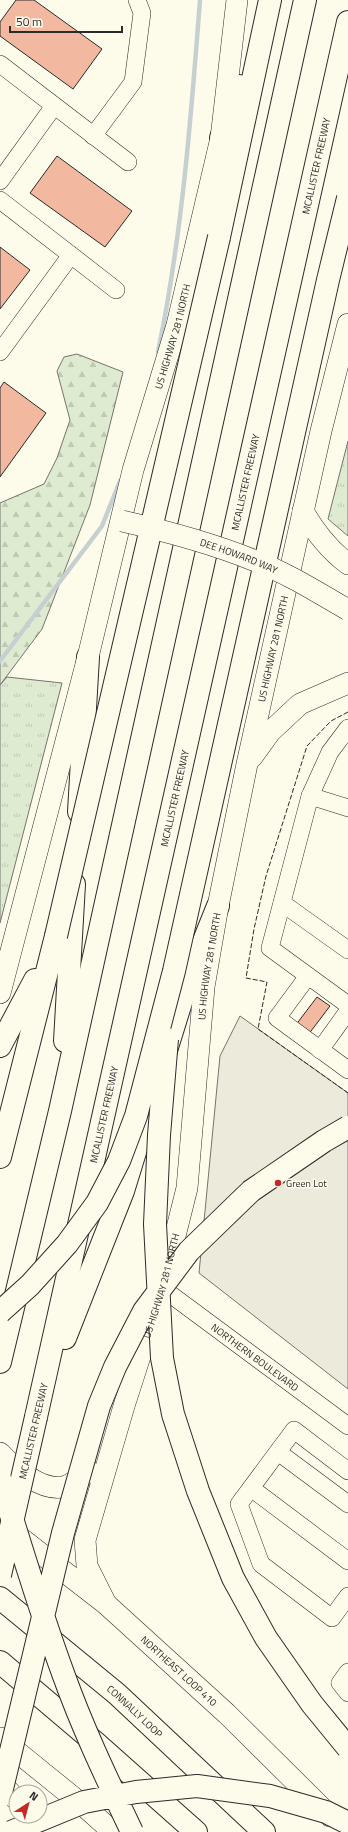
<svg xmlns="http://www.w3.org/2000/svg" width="348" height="1832" font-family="'Titillium Web',sans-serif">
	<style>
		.grass { fill: url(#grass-tufts); stroke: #74746e }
		.forest { fill: url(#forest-firs); stroke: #74746e }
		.parking { fill: #eceadb; stroke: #74746e }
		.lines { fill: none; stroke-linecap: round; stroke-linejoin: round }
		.stream { stroke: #c7d0d0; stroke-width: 4.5 }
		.building { fill: #f2b8a0; stroke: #2b2b2b }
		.minor-casing { stroke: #2b2b2b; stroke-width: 18 }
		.major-casing { stroke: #2b2b2b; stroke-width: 22 }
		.highway-casing { stroke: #2b2b2b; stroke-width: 24 }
		.minor { stroke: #fdfbea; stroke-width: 17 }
		.major { stroke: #fdfbea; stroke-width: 21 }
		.highway { stroke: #fdfbea; stroke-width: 22 }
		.major-bridge-casing { stroke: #2b2b2b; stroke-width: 22; stroke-linecap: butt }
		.highway-bridge-casing { stroke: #2b2b2b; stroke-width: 24; stroke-linecap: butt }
		.major-bridge { stroke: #fdfbea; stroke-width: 21 }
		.highway-bridge { stroke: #fdfbea; stroke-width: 22 }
		.fence { stroke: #2b2b2b; stroke-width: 1; stroke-dasharray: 5 2; stroke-linecap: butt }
		.poi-dot { fill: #c62828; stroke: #fdfbea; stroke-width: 1.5 }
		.labels { text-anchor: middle; stroke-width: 3; stroke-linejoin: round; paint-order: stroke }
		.street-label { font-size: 10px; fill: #2b2b2b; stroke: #fdfbea }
		.poi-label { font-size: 10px; fill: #2b2b2b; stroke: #fdfbea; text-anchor: start }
	</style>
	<defs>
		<pattern id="grass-tufts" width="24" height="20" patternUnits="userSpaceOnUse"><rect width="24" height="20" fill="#deebd1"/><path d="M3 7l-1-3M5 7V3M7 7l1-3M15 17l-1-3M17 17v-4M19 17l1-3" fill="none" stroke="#bfcab4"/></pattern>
		<pattern id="forest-firs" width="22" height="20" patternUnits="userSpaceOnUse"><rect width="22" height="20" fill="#deebd1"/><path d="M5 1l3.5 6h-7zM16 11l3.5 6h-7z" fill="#bfcab4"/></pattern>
	</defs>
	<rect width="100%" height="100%" fill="#fdfbea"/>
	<path class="grass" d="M348,441V536L328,519Z
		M7,677L62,683L0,923V685Z"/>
	<path class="forest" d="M77,354L123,372L90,505L42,629L0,685V503L44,484L57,458L70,420L57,371L64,357Z"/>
	<path class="parking" d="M240,1016L348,1093V1389L199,1273L220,1056Z"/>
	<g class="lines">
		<path class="stream" d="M158,352C182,236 191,118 200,0
			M0,661L102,526L120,481"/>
	</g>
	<path class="building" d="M16,0H34L102,49L73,89L0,36V22Z
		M57,156L132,211L105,247L30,193Z
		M0,247L30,270L0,309Z
		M4,382L46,413L0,477V388Z
		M317,997L330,1006L308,1035L295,1026Z"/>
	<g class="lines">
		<defs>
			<g id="minor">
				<path d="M0,64L128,162"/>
				<path d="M93,136L133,82L142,13L137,0"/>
				<path d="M0,181L54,106"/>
				<path d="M0,200L116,290"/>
				<path d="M0,352L71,255"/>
				<path d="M348,728L330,752L310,796L270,948L348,1005"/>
				<path d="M310,796L348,808"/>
				<path d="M282,903L348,950"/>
				<path d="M308,976L277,1018L348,1070"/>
				<path d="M320,1050L348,1011"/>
				<path id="s1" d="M162,1288L348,1426"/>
				<path d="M278,1452L348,1504"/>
				<path d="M348,1471L294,1430L239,1504L261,1564L332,1618L348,1596"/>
				<path d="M251,1488L348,1561"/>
				<path d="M348,1672L340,1683L348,1693"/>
			</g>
			<g id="major">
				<path d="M303,511C315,532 328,549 348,564"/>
				<path d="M252,757L270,732L300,704L348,683"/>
				<path id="s2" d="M0,993L88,657L133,470L177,325L221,138L237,0"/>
				<path d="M0,1453C14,1468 41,1491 63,1487C72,1485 82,1476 89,1471"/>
				<path id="s3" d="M0,1522L106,1604L227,1714L330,1816"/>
				<path id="s4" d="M106,1604L87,1566L85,1540L124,1406L162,1288L187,1188L204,987L218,906L247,764L321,431L348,324"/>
				<path d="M0,1738L84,1806L113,1832"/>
				<path d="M0,1782L16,1799"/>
			</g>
			<g id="highway">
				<path d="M221,138L239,86"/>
				<path d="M219,237L270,0"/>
				<path d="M79,812L88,657"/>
				<path d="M65,1041L74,884"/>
				<path d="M0,1046L35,980"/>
				<path d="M164,1057L187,983L218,906"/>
				<path d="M0,1157L56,936"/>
				<path d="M65,1338L123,1191L147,1113"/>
				<path d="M0,1362L60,1111L305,0"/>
				<path id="s5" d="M36,1417L348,22"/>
				<path id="s6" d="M0,1598L117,1694L264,1832"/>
				<path d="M0,1662L98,1745L196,1832"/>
			</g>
		</defs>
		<use href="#minor" class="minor-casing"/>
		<use href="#major" class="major-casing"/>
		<use href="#highway" class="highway-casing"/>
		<use href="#minor" class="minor"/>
		<use href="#major" class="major"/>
		<use href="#highway" class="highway"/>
		<defs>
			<g id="major-bridge">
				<path id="s7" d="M122,521C166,531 211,543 253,560C287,573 317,592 348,610"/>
			</g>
			<path id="highway-bridge" d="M56,936L219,237
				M167,1039L159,1135L155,1224L162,1358L173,1414L198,1491L233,1578L266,1638L312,1704L348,1748
				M0,1312L30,1285L67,1244L97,1203L119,1161L136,1116L174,971L328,280L348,198
				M0,1479C20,1545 40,1611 64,1676C83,1729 108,1781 132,1832
				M0,1575L36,1417
				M0,1797L63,1533L99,1406L115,1367L144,1311L189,1251L251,1191L324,1141L348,1127
				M11,1832L84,1802L136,1792L197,1786L270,1796L326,1812L348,1823"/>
		</defs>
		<use href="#major-bridge" class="major-bridge-casing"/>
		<use href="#highway-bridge" class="highway-bridge-casing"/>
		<use href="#major-bridge" class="major-bridge"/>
		<use href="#highway-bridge" class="highway-bridge"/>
		<path class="fence" d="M348,712L331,721L307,746L266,876L254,929L246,978L267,982L258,1029L348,1093"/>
	</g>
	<circle class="poi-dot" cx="278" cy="1183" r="4"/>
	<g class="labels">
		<g class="street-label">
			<text dy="4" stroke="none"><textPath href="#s5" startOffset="1282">MCALLISTER FREEWAY</textPath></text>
			<text dy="4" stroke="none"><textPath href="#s2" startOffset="679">US HIGHWAY 281 NORTH</textPath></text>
			<text dy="4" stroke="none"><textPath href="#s5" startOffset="958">MCALLISTER FREEWAY</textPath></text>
			<text dy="4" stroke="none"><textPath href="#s7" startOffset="122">DEE HOWARD WAY</textPath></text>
			<text dy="4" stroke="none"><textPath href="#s4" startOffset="982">US HIGHWAY 281 NORTH</textPath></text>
			<text dy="4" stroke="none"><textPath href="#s5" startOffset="634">MCALLISTER FREEWAY</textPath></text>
			<text dy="4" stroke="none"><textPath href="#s4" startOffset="658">US HIGHWAY 281 NORTH</textPath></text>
			<text dy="4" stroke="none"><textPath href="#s5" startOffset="310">MCALLISTER FREEWAY</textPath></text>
			<text dy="4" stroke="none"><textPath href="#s4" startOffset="334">US HIGHWAY 281 NORTH</textPath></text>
			<text dy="4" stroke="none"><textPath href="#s1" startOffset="116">NORTHERN BOULEVARD</textPath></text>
			<text transform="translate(33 1431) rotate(-77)" y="4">MCALLISTER FREEWAY</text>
			<text dy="4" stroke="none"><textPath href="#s3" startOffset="233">NORTHEAST LOOP 410</textPath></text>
			<text dy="4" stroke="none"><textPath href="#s6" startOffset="176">CONNALLY LOOP</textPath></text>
		</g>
		<g class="poi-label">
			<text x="286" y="1187">Green Lot</text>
		</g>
	</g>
	<g transform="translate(28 1804) rotate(36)"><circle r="19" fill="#fdfbea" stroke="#a9a89e"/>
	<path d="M0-3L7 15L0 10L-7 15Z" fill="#c62828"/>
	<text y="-6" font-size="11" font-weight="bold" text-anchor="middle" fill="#2b2b2b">N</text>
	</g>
	<path d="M10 26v6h112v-6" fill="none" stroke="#2b2b2b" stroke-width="2"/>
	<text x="16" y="26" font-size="12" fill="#2b2b2b" stroke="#fdfbea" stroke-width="3" paint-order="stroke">50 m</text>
</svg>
